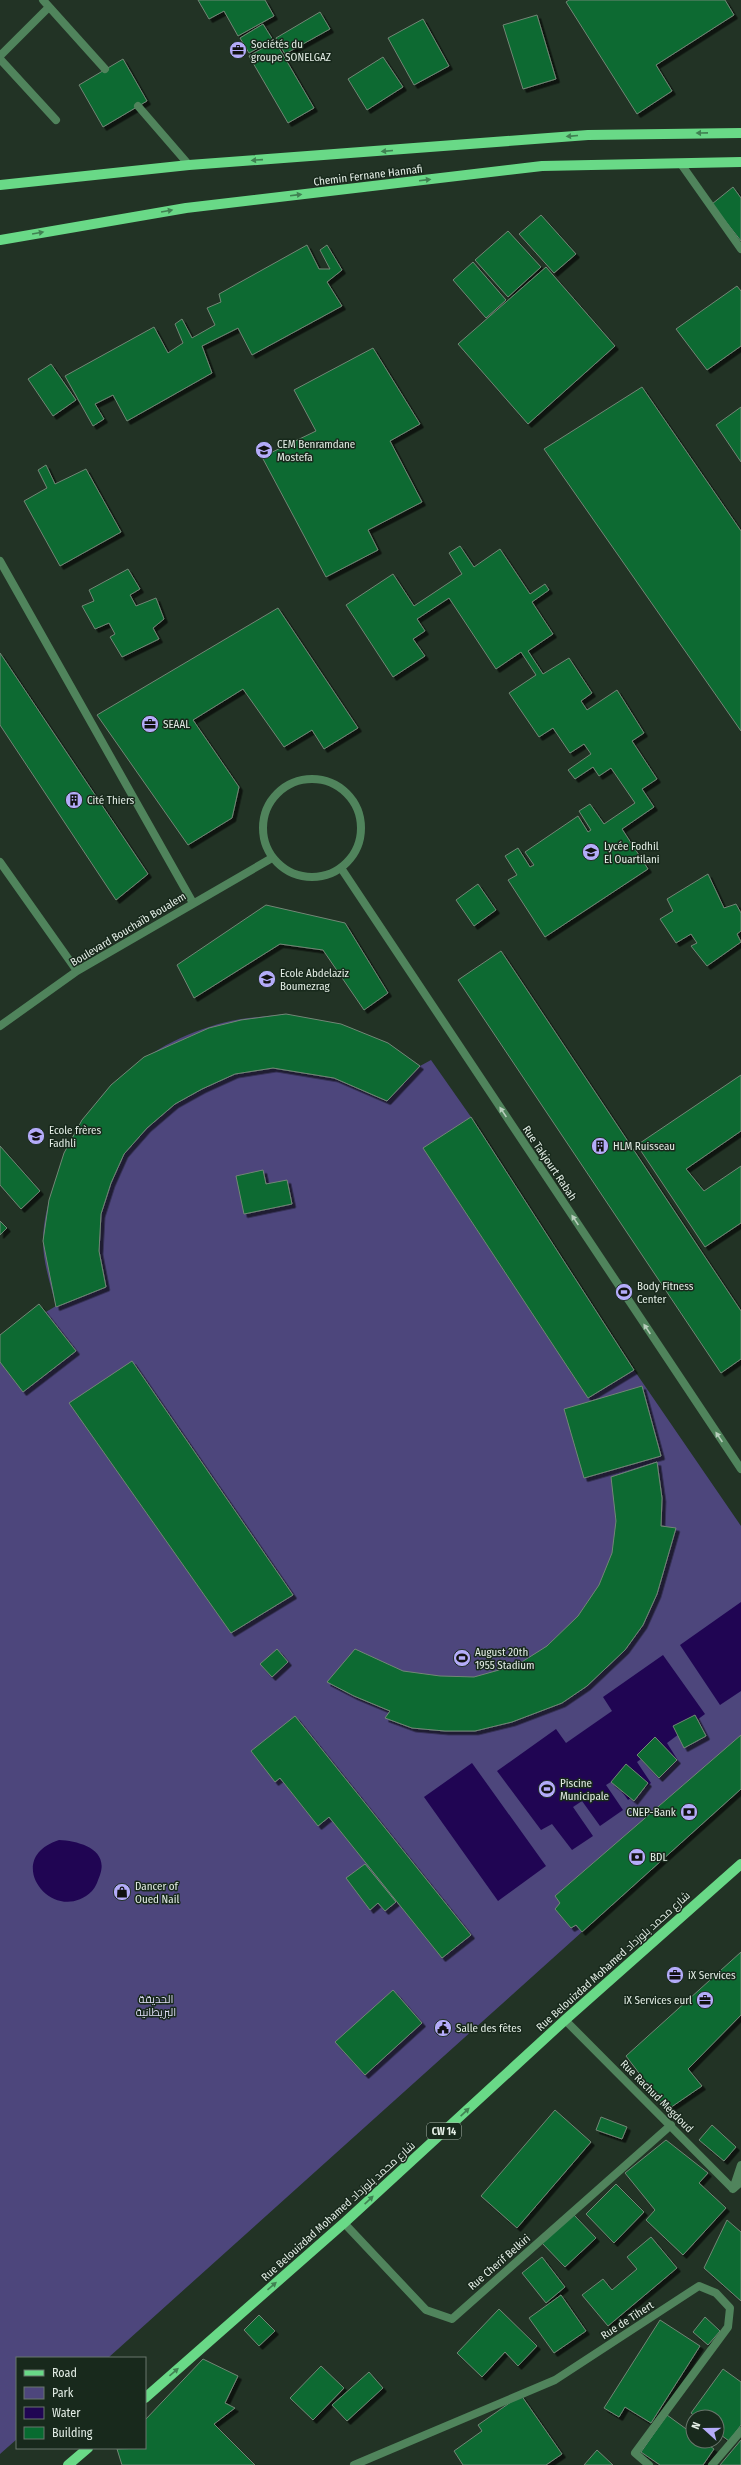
<svg xmlns="http://www.w3.org/2000/svg" width="741" height="2465" font-family="'Fira Sans Condensed',Cairo,sans-serif">
	<style>
		.green { fill: #4d467c }
		.water { fill: #200553 }
		.building { fill: #076b30; stroke: #738676; filter: url(#shadow) }
		.lines { fill: none; stroke-linecap: round; stroke-linejoin: round }
		.service { stroke: #50845c; stroke-width: 8 }
		.minor { stroke: #50845c; stroke-width: 8 }
		.primary { stroke: #69d987; stroke-width: 10 }
		.oneway { fill: #408152 }
		.oneway2 { fill: #b7cebc }
		.labels { text-anchor: middle; stroke-width: 3; stroke-linejoin: round; paint-order: stroke }
		.shield { fill: #18291c; stroke: #a6b2a9; stroke-width: 1 }
		.shield-label { font-size: 10px; font-weight: bold; fill: #e3ede5 }
		.poi-label { font-size: 11px; fill: #e3ede5; stroke: #18291c; text-anchor: start }
		.street-label { font-size: 11px; fill: #e3ede5; stroke: #18291c }
		.park-label { font-size: 11px; fill: #dddcf3; stroke: #18291c }
	</style>
	<defs>
		<filter id="shadow"><feDropShadow dx="3.5" dy="3.5" stdDeviation="0" flood-color="#0009"/></filter>
	</defs>
	<rect width="100%" height="100%" fill="#223325"/>
	<path class="green" d="M286,1014L388,1043L420,1066L431,1060L471,1117L634,1370L741,1526V1789L108,2358H17V2439L0,2454V1339L56,1306C51,1286 43,1263 43,1241C43,1219 50,1196 57,1176C83,1093 156,1034 241,1019C256,1017 271,1016 286,1014Z"/>
	<path class="water" d="M741,1602V1691L720,1705L680,1645Z
		M663,1655L705,1714L697,1720L704,1731L687,1744L679,1734L667,1743L677,1759L657,1773L645,1756L637,1762L651,1783L628,1800L614,1780L606,1785L623,1810L600,1826L582,1801L573,1807L593,1836L572,1850L552,1824L541,1830L497,1771L556,1729L566,1743L612,1711L603,1697Z
		M472,1763L546,1866L498,1901L424,1797Z
		M59,1840C79,1841 109,1849 100,1875C98,1880 96,1887 92,1891C54,1928 0,1859 59,1840Z"/>
	<path class="building" d="M198,0H265L274,16L238,36L224,11L209,19Z
		M569,0H725L734,15L656,65L672,91L637,114L566,2Z
		M320,12L330,29L285,54L276,38Z
		M537,15L556,79L523,89L503,25Z
		M423,19L449,66L414,85L388,38Z
		M263,24L273,40L249,53L240,38Z
		M275,41L314,108L288,123L249,56Z
		M383,57L403,87L367,110L348,79Z
		M123,59L147,101L103,127L79,85Z
		M733,187L741,198V241L712,204Z
		M541,215L576,254L554,273L519,234Z
		M508,231L541,267L508,297L475,260Z
		M307,245L319,269H330L320,250L327,245L342,270L327,282L342,306L252,355L238,328L202,346L212,373L127,421L113,395L95,404L104,419L93,426L65,376L154,327L168,353L183,343L175,324L182,319L192,338L215,325L207,308L221,302L219,294Z
		M473,262L506,300L486,318L453,280Z
		M546,267L615,346L528,424L458,344Z
		M737,286L741,291V346L707,370L676,329Z
		M373,348L420,424L390,441L422,502L368,530L378,550L326,577L262,457L316,431L294,390Z
		M51,364L76,400L53,416L28,379Z
		M642,387L741,531V731L544,449Z
		M741,407V462L716,425Z
		M46,465L55,484L86,469L121,532L60,566L24,501L47,488L38,470Z
		M460,546L474,567L500,549L530,594L545,584L549,590L532,602L553,634L528,651L543,674L569,658L592,693L581,701L587,710L617,690L644,733L632,741L657,779L642,789L654,807L622,829L648,869L545,937L508,880L517,875L505,856L518,848L530,867L534,865L525,852L578,816L588,832L591,830L579,811L590,804L604,824L635,803L611,768L599,776L593,767L575,779L568,770L591,754L584,744L570,753L553,728L539,737L509,693L536,675L521,652L496,669L449,598L417,619L425,631L413,639L425,656L393,677L346,605L393,574L414,606L462,574L449,553Z
		M128,569L140,589L130,595L136,606L156,598L164,619L153,628L159,639L122,657L110,637L115,634L109,623L95,629L82,606L94,601L89,590Z
		M278,608L358,728L324,749L312,730L284,747L243,689L193,720L239,787L232,818L188,845L97,715Z
		M0,653L148,874L116,900L0,725Z
		M708,874L724,908L736,904L741,913V931L737,934L741,942L707,966L691,946L697,943L691,934L676,943L660,919L673,911L667,899Z
		M478,884L496,910L474,926L456,900Z
		M266,905L345,923L388,993L364,1010L323,950L280,944L194,998L177,965Z
		M501,951L741,1311V1359L721,1373L458,980Z
		M286,1014L341,1024L388,1043L420,1066L387,1101L334,1078L273,1068L235,1074L202,1089L175,1104L147,1128L124,1154L111,1183L101,1214L99,1251L106,1287L56,1307L43,1241L49,1200L64,1153L82,1120L111,1085L144,1057L209,1028L241,1020Z
		M741,1075V1131L686,1169L704,1191L741,1166V1223L705,1247L637,1145Z
		M471,1117L634,1370L588,1398L423,1148Z
		M0,1146L40,1191L21,1209L0,1185Z
		M263,1170L266,1184L287,1180L292,1204L244,1214L236,1176Z
		M0,1221L7,1228L0,1235Z
		M39,1304L76,1351L23,1392L0,1362V1335Z
		M132,1361L293,1595L231,1633L69,1403Z
		M642,1386L661,1456L584,1478L564,1409Z
		M657,1462L662,1498L661,1526L676,1528L657,1594L643,1625L625,1650L587,1686L562,1703L512,1722L475,1731H445L412,1728L385,1718L390,1711L354,1696L327,1682L355,1649L403,1671L440,1676L474,1677L517,1665L547,1646L578,1616L599,1585L612,1553L616,1521L611,1477Z
		M277,1649L288,1662L272,1677L260,1664Z
		M695,1715L706,1736L684,1748L673,1726Z
		M295,1716L471,1935L442,1958L329,1817L318,1826L280,1778L275,1782L251,1751Z
		M741,1735V1789L582,1932L576,1925L571,1928L555,1909L560,1903L555,1896Z
		M655,1737L677,1760L659,1778L637,1755Z
		M626,1764L648,1783L634,1801L611,1782Z
		M365,1864L396,1902L385,1911L378,1903L370,1910L346,1878Z
		M741,1952V2015L688,2069L702,2086L667,2110L626,2056Z
		M393,1990L422,2023L365,2075L335,2042Z
		M555,2110L591,2142L517,2228L481,2196Z
		M601,2117L627,2127L622,2139L596,2130Z
		M712,2125L736,2147L724,2161L699,2140Z
		M666,2140L708,2173L699,2183L726,2208L683,2255L646,2220L655,2210L625,2173Z
		M616,2184L644,2212L614,2243L586,2214Z
		M573,2214L596,2238L565,2267L542,2243Z
		M727,2220L741,2232V2301L704,2268Z
		M651,2237L677,2268L608,2326L582,2295L603,2279L612,2290L637,2269L627,2257Z
		M542,2257L565,2287L546,2303L522,2273Z
		M561,2295L586,2331L554,2353L529,2318Z
		M499,2309L537,2346L518,2366L505,2352L482,2377L457,2353Z
		M259,2315L275,2331L259,2346L244,2330Z
		M705,2317L720,2331L708,2345L693,2332Z
		M660,2320L700,2346L651,2423L625,2407L619,2417L604,2408Z
		M203,2359L238,2376L225,2403L235,2408L214,2424L255,2465H122L117,2449L145,2448V2420Z
		M321,2366L344,2388L313,2420L290,2398Z
		M723,2369L741,2382V2425L729,2441L717,2432V2417H696L691,2413Z
		M369,2372L383,2388L347,2421L332,2405Z
		M521,2395L562,2454L546,2465H463L454,2451L482,2431L478,2425Z
		M667,2415L693,2434V2441H703L714,2449L703,2465H660L641,2452Z
		M741,2440V2465H720Z
		M597,2450L613,2465H584Z"/>
	<g class="lines">
		<path class="service" d="M43,0L105,69
			M0,56L48,8
			M0,59L56,120
			M138,106L189,165
			M681,164L741,249"/>
		<path class="minor" d="M0,561L193,903
			M263 828a49 49 0 1 1 98 0a49 49 0 1 1-98 0Z
			M0,862L77,971
			M341,868L741,1469
			M0,1026L77,971L272,858
			M565,2020L733,2189
			M741,2165L733,2189L741,2182
			M344,2223L426,2310L452,2319L671,2125
			M354,2465L555,2380L699,2286L716,2293L730,2308L728,2327L635,2453L649,2465
			M712,2465L741,2431"/>
		<path class="primary" d="M0,185L189,165L588,135L741,133
			M0,240L186,208L542,166L741,162
			M145,2398L344,2223L565,2020L741,1864
			M68,2465L88,2448"/>
	</g>
	<defs><path id="oneway-solid" d="M-6-.8H1V-3.2L6.5 0L1 3.2V.8H-6Z"/></defs>
	<g class="oneway">
		<use href="#oneway-solid" transform="translate(702 133) rotate(179)"/>
		<use href="#oneway-solid" transform="translate(572 136) rotate(175)"/>
		<use href="#oneway-solid" transform="translate(387 151) rotate(175)"/>
		<use href="#oneway-solid" transform="translate(257 160) rotate(176)"/>
		<use href="#oneway-solid" transform="translate(425 180) rotate(-7)"/>
		<use href="#oneway-solid" transform="translate(296 195) rotate(-7)"/>
		<use href="#oneway-solid" transform="translate(167 211) rotate(-10)"/>
		<use href="#oneway-solid" transform="translate(38 233) rotate(-10)"/>
		<use href="#oneway-solid" transform="translate(465 2112) rotate(-43)"/>
		<use href="#oneway-solid" transform="translate(369 2200) rotate(-43)"/>
		<use href="#oneway-solid" transform="translate(272 2286) rotate(-41)"/>
		<use href="#oneway-solid" transform="translate(174 2372) rotate(-41)"/>
	</g>
	<g class="oneway2">
		<use href="#oneway-solid" transform="translate(503 1112) rotate(-124)"/>
		<use href="#oneway-solid" transform="translate(575 1220) rotate(-124)"/>
		<use href="#oneway-solid" transform="translate(647 1329) rotate(-124)"/>
		<use href="#oneway-solid" transform="translate(719 1437) rotate(-124)"/>
	</g>
	<defs>
		<symbol id="office-disc" viewBox="-11 -11 22 22"><circle r="9.5" fill="#b4acf9" stroke="#18291c"/><path d="M-6-3h4V-5.5h4V-3h4V5H-6ZM-1-4.5V-3h2v-1.5ZM-6 0V1H6V0Z" fill="#111"/></symbol>
		<symbol id="school-disc" viewBox="-11 -11 22 22"><circle r="9.5" fill="#b4acf9" stroke="#18291c"/><path d="M0-5L7-2L0 1L-7-2ZM-4 1L0 2.5L4 1V4Q0 6-4 4Z" fill="#111"/></symbol>
		<symbol id="building-disc" viewBox="-11 -11 22 22"><circle r="9.5" fill="#b4acf9" stroke="#18291c"/><path d="M-4-6H4V6H1V3H-1V6H-4ZM-2.5-4.3h1.7v1.8h-1.7ZM.8-4.3h1.7v1.8H.8ZM-2.5-1h1.7V.8h-1.7ZM.8-1h1.7V.8H.8Z" fill="#111"/></symbol>
		<symbol id="stadium-disc" viewBox="-11 -11 22 22"><circle r="9.5" fill="#b4acf9" stroke="#18291c"/><path d="M0-5a6.5 5 0 1 0 0 10a6.5 5 0 1 0 0-10ZM-3.5-1.8h7v3.6h-7Z" fill="#111"/></symbol>
		<symbol id="bank-disc" viewBox="-11 -11 22 22"><circle r="9.5" fill="#b4acf9" stroke="#18291c"/><path d="M-6-4H6V4H-6ZM0-2.3a2.3 2.3 0 1 0 0 4.6a2.3 2.3 0 1 0 0-4.6Z" fill="#111"/></symbol>
		<symbol id="shop-disc" viewBox="-11 -11 22 22"><circle r="9.5" fill="#b4acf9" stroke="#18291c"/><path d="M-5-2.5h2.3a2.7 3.5 0 0 1 5.4 0H5L5.5 6h-11ZM-1.5-2.5h3a1.5 2.3 0 0 0-3 0Z" fill="#111"/></symbol>
		<symbol id="civic-disc" viewBox="-11 -11 22 22"><circle r="9.5" fill="#b4acf9" stroke="#18291c"/><path d="M-.6-6.5H3V-4.5H.6V-3L4-1V1h2V6H-6V1h2V-1L-.6-3ZM-1.2 2.5V6h2.4V2.5Z" fill="#111"/></symbol>
	</defs>
	<g fill-rule="evenodd">
		<use href="#office-disc" x="228" y="40" width="20" height="20"/>
		<use href="#school-disc" x="254" y="440" width="20" height="20"/>
		<use href="#office-disc" x="140" y="714" width="20" height="20"/>
		<use href="#building-disc" x="64" y="790" width="20" height="20"/>
		<use href="#school-disc" x="581" y="842" width="20" height="20"/>
		<use href="#school-disc" x="257" y="969" width="20" height="20"/>
		<use href="#school-disc" x="26" y="1126" width="20" height="20"/>
		<use href="#building-disc" x="590" y="1136" width="20" height="20"/>
		<use href="#stadium-disc" x="614" y="1282" width="20" height="20"/>
		<use href="#stadium-disc" x="452" y="1648" width="20" height="20"/>
		<use href="#stadium-disc" x="537" y="1779" width="20" height="20"/>
		<use href="#bank-disc" x="679" y="1802" width="20" height="20"/>
		<use href="#bank-disc" x="627" y="1847" width="20" height="20"/>
		<use href="#shop-disc" x="112" y="1882" width="20" height="20"/>
		<use href="#office-disc" x="665" y="1965" width="20" height="20"/>
		<use href="#office-disc" x="695" y="1990" width="20" height="20"/>
		<use href="#civic-disc" x="433" y="2018" width="20" height="20"/>
	</g>
	<g class="labels">
		<rect class="shield" x="427" y="2123" width="34" height="16" rx="3"/>
		<g class="shield-label">
			<text x="444" y="2135">CW 14</text>
		</g>
		<g class="poi-label">
			<text x="251" y="48">Sociétés du<tspan x="251" dy="13">groupe SONELGAZ</tspan></text>
			<text x="277" y="448">CEM Benramdane<tspan x="277" dy="13">Mostefa</tspan></text>
			<text x="163" y="728">SEAAL</text>
			<text x="87" y="804">Cité Thiers</text>
			<text x="604" y="850">Lycée Fodhil<tspan x="604" dy="13">El Ouartilani</tspan></text>
			<text x="280" y="977">Ecole Abdelaziz<tspan x="280" dy="13">Boumezrag</tspan></text>
			<text x="49" y="1134">Ecole frères<tspan x="49" dy="13">Fadhli</tspan></text>
			<text x="613" y="1150">HLM Ruisseau</text>
			<text x="637" y="1290">Body Fitness<tspan x="637" dy="13">Center</tspan></text>
			<text x="475" y="1656">August 20th<tspan x="475" dy="13">1955 Stadium</tspan></text>
			<text x="560" y="1787">Piscine<tspan x="560" dy="13">Municipale</tspan></text>
			<text x="676" y="1816" text-anchor="end">CNEP-Bank</text>
			<text x="650" y="1861">BDL</text>
			<text x="135" y="1890">Dancer of<tspan x="135" dy="13">Oued Nail</tspan></text>
			<text x="688" y="1979">iX Services</text>
			<text x="692" y="2004" text-anchor="end">iX Services eurl</text>
			<text x="456" y="2032">Salle des fêtes</text>
		</g>
		<g class="street-label">
			<text transform="translate(368 175) rotate(-7)" y="4">Chemin Fernane Hannafi</text>
			<text transform="translate(128 929) rotate(-31)" y="4">Boulevard Bouchaïb Boualem</text>
			<text transform="translate(550 1163) rotate(56)" y="4">Rue Takjourt Rabah</text>
			<text transform="translate(613 1961) rotate(-42)" y="4">Rue Belouizdad Mohamed شارع محمد بلوزداد</text>
			<text transform="translate(657 2096) rotate(45)" y="4">Rue Rachud Megdoud</text>
			<text transform="translate(338 2211) rotate(-42)" y="4">Rue Belouizdad Mohamed شارع محمد بلوزداد</text>
			<text transform="translate(499 2262) rotate(-41)" y="4">Rue Cherif Belkiri</text>
			<text transform="translate(627 2320) rotate(-33)" y="4">Rue de Tihert</text>
		</g>
		<g class="park-label">
			<text x="156" y="2003">الحديقة<tspan x="156" dy="13">البريطانية</tspan></text>
		</g>
	</g>
	<rect x="16" y="2357" width="130" height="92" fill="#18291c" stroke="#69776c"/>
	<rect x="24" y="2370" width="20" height="6" fill="#69d987" stroke="#69776c"/>
	<text x="52" y="2377" font-size="12" fill="#e3ede5">Road</text>
	<rect x="24" y="2387" width="20" height="12" fill="#4d467c" stroke="#69776c"/>
	<text x="52" y="2397" font-size="12" fill="#e3ede5">Park</text>
	<rect x="24" y="2407" width="20" height="12" fill="#200553" stroke="#69776c"/>
	<text x="52" y="2417" font-size="12" fill="#e3ede5">Water</text>
	<rect x="24" y="2427" width="20" height="12" fill="#076b30" stroke="#69776c"/>
	<text x="52" y="2437" font-size="12" fill="#e3ede5">Building</text>
	<g transform="translate(705 2429) rotate(291)"><circle r="19" fill="#18291c" stroke="#69776c"/>
	<path d="M0-3L7 15L0 10L-7 15Z" fill="#b4acf9"/>
	<text y="-6" font-size="11" font-weight="bold" text-anchor="middle" fill="#e3ede5">N</text>
	</g>
</svg>
